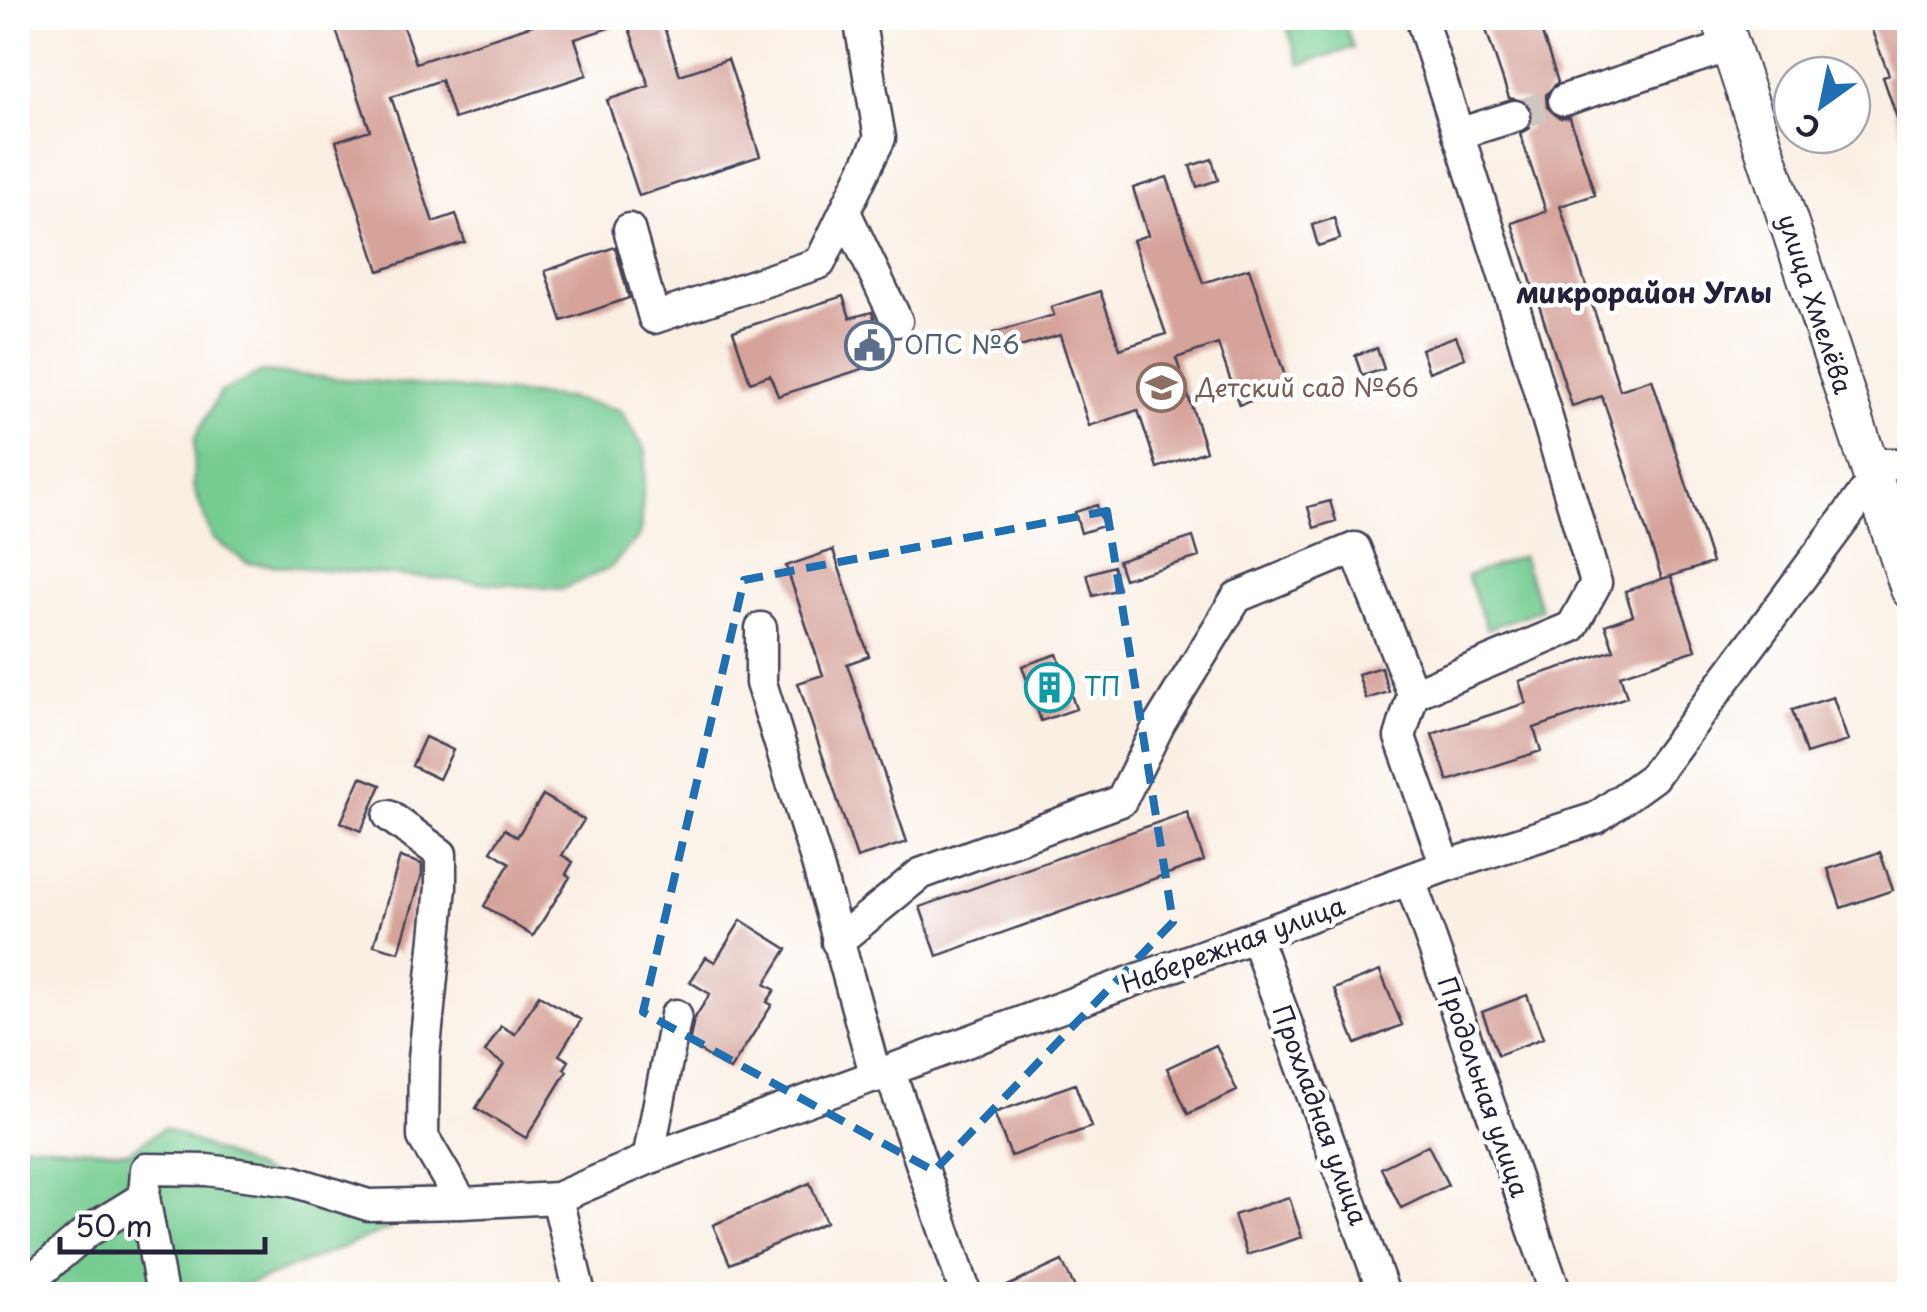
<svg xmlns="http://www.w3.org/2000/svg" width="1927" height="1312" font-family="'Playpen Sans',sans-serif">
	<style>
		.green { fill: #74cc91; stroke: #4b7766; stroke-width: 2.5 }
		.building { fill: #d5a39a }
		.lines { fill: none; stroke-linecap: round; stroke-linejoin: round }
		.minor-tunnel { stroke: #cfc6c1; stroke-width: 30; stroke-dasharray: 30 15; stroke-linecap: butt }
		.minor-casing { stroke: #424154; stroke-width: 35 }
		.major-casing { stroke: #424154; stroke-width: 42 }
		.minor { stroke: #fff; stroke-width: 30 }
		.major { stroke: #fff; stroke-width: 38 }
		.marked { fill: none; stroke: #1f6fb2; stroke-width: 8; stroke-dasharray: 20 12; stroke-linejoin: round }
		.labels { text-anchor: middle; stroke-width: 9; stroke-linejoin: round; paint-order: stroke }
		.street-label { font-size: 25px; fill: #22223b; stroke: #fff }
		.service-label { font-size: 25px; fill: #4e5e75; stroke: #fff; text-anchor: start }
		.education-label { font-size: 25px; fill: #785e54; stroke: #fff; text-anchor: start }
		.culture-label { font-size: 25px; fill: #0d838f; stroke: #fff; text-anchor: start }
		.neighbourhood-label { font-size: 28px; font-weight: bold; fill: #22223b; stroke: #fff }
	</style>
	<rect width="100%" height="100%" fill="#fff"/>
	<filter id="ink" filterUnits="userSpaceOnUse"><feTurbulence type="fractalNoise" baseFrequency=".01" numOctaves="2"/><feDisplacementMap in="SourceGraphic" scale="20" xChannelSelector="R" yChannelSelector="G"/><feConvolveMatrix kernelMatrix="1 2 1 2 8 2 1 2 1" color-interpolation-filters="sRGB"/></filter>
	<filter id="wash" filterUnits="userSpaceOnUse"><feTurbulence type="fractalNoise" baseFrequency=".0048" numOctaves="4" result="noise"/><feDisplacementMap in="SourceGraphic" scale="40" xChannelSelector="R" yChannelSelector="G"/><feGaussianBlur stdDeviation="2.25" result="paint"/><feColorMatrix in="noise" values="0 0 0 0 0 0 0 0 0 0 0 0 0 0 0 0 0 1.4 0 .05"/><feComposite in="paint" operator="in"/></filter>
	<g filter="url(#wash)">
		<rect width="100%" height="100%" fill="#faefe3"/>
		<path class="green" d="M1284,18H1343L1353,48L1300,65Z
			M262,372L566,398L620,410L646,451L640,535L610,568L562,589L247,563L212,538L193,486L195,437L221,392Z
			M1522,556L1541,609L1487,629L1467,576Z
			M164,1128L390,1229L224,1294H18V1143L128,1152Z"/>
		<g id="blocks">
			<path class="building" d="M332,18H400L416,63L554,18H661L680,75L728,59L760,156L639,196L607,100L649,86L627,22L575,39L587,75L454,119L441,80L391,97L433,222L456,214L465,242L379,271L336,141L370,130Z
				M1482,18H1537L1558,82L1546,95L1547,107L1559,118H1570L1595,195L1560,206L1620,390L1652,379L1712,563L1662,579L1602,396L1572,406L1512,223L1546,211L1520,134L1529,128L1533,111L1527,102L1509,98Z
				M1867,18H1898L1910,49V144H1906L1883,77L1889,75Z
				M1212,159L1218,180L1197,187L1190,166Z
				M1167,177L1203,283L1249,268L1289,388L1239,405L1218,344L1176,358L1206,451L1157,468L1138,410L1089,426L1060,335L1000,353L993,333L1054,315L1051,307L1100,291L1120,349L1166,334L1133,240L1148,235L1133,188Z
				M1334,218L1340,239L1318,246L1312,225Z
				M615,247L629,298L562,321L545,271Z
				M843,296L850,318L872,312L890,360L778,396L770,375L750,382L733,331Z
				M1456,336L1465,358L1429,372L1421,349Z
				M1377,348L1384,369L1362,376L1355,355Z
				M1330,501L1336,521L1314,528L1308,507Z
				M1097,505L1103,526L1081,533L1075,512Z
				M1193,537L1199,557L1124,579L1118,561Z
				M833,550L869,656L847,664L907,842L857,858L798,683L823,675L786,566Z
				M1113,566L1119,589L1093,596L1087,574Z
				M1671,576L1696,650L1620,675L1627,697L1534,728L1541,751L1448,781L1432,734L1526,703L1519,681L1614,650L1605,625L1633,615L1625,591Z
				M1057,654L1076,709L1041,721L1022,666Z
				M1381,667L1389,692L1366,699L1358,674Z
				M1833,697L1848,741L1806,754L1792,710Z
				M425,737L453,750L439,779L412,766Z
				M361,777L381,785L361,831L341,822Z
				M543,795L584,820L562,855L573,862L566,874L570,877L533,936L484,906L510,863L491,851L505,829L517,837Z
				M1187,812L1204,861L937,956L920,907Z
				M1880,852L1893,890L1841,908L1828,869Z
				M400,857L422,864V874L399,952L374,945Z
				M741,920L787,949L765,984L775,990L767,1002L772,1005L730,1070L689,1044L694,1019L710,994L690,982L706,957L715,962Z
				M1380,971L1402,1025L1356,1044L1334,989Z
				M539,995L581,1020L559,1055L569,1061L564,1069L567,1071L526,1138L476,1108L504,1064L485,1052L501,1026L515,1034Z
				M1527,995L1543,1038L1498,1055L1482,1012Z
				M1216,1045L1237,1091L1188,1114L1167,1068Z
				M1075,1084L1091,1127L1011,1156L994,1113Z
				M1428,1145L1448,1185L1401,1208L1381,1168Z
				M810,1183L826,1222L730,1264L713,1225Z
				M1289,1197L1302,1237L1247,1255L1234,1215Z
				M1062,1261L1078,1294H990Z"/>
		</g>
	</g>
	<g filter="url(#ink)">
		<use href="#blocks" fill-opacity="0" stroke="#424154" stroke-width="2.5"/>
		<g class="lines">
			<path class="minor-tunnel" d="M1515,116L1564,100"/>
			<defs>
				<path id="minor" d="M1564,100L1731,46
					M1458,134L1515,116
					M845,212L897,321
					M629,229L654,318L820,263L880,138L859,18
					M1867,464H1910
					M761,628V683L817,863L876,1077
					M1413,694L1400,737L1446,866
					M389,816L441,854V887L424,1058L423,1137L462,1203
					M1410,880L1556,1294
					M1255,936L1384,1294
					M837,942L920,874L1121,801L1160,723L1237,597L1355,548L1413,694L1572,627L1596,583L1516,313L1421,18
					M890,1072L966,1294
					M648,1159L676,1015
					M557,1198L580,1294
					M18,1291L87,1232L144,1197
					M162,1294L144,1197L146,1169L207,1170L292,1181L368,1205L462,1203L557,1198L648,1159L1446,866L1596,818L1653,777L1872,482"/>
				<path id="major" d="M1721,18L1910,589"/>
			</defs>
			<use href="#minor" class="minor-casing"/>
			<use href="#major" class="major-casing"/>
			<use href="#minor" class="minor"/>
			<use href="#major" class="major"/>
		</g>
	</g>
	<path class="marked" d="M1107,511L1173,922L934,1171L643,1012L744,580Z"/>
	<defs>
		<symbol id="civic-ring" viewBox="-11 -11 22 22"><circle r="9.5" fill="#fff" stroke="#5c6f8a" stroke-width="1.5"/><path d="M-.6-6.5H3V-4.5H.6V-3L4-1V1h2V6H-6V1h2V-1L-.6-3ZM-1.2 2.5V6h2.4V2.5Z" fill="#5c6f8a"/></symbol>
		<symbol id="school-ring" viewBox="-11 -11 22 22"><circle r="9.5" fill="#fff" stroke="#8d6e63" stroke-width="1.5"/><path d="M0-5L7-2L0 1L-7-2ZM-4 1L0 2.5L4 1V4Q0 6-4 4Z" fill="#8d6e63"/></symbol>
		<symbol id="building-ring" viewBox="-11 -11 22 22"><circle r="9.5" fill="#fff" stroke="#0f9aa8" stroke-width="1.5"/><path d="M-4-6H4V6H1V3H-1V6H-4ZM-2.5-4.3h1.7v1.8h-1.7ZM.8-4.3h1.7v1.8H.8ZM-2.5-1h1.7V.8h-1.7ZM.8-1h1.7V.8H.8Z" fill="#0f9aa8"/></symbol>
	</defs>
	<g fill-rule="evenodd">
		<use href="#civic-ring" x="842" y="318" width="55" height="55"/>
		<use href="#school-ring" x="1134" y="360" width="55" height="55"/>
		<use href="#building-ring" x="1022" y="660" width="55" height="55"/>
	</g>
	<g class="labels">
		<g class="street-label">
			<text transform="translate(1815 304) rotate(72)" y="9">улица Хмелёва</text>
			<text transform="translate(1233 945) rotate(-20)" y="9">Набережная улица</text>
			<text transform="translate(1483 1087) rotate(71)" y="9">Продольная улица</text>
			<text transform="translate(1320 1115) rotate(70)" y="9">Прохладная улица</text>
		</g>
		<g class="service-label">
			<text x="904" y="354">ОПС №6</text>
		</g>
		<g class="education-label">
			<text x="1196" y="397">Детский сад №66</text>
		</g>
		<g class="culture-label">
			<text x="1084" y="696">ТП</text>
		</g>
		<g class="neighbourhood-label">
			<text x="1644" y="303">микрорайон Углы</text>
		</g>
	</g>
	<rect width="1927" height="1312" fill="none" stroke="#fff" stroke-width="60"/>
	<g transform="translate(1822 105) rotate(213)"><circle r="48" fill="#ffffff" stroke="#a7a7b1" stroke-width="2.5"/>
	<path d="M0-8L18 38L0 25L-18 38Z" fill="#1f6fb2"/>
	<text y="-15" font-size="28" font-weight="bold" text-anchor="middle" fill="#22223b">С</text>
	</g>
	<path d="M60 1237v15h205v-15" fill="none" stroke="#22223b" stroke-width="5"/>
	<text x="75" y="1237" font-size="30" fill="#22223b" stroke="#ffffff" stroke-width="8" paint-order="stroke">50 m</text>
</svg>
